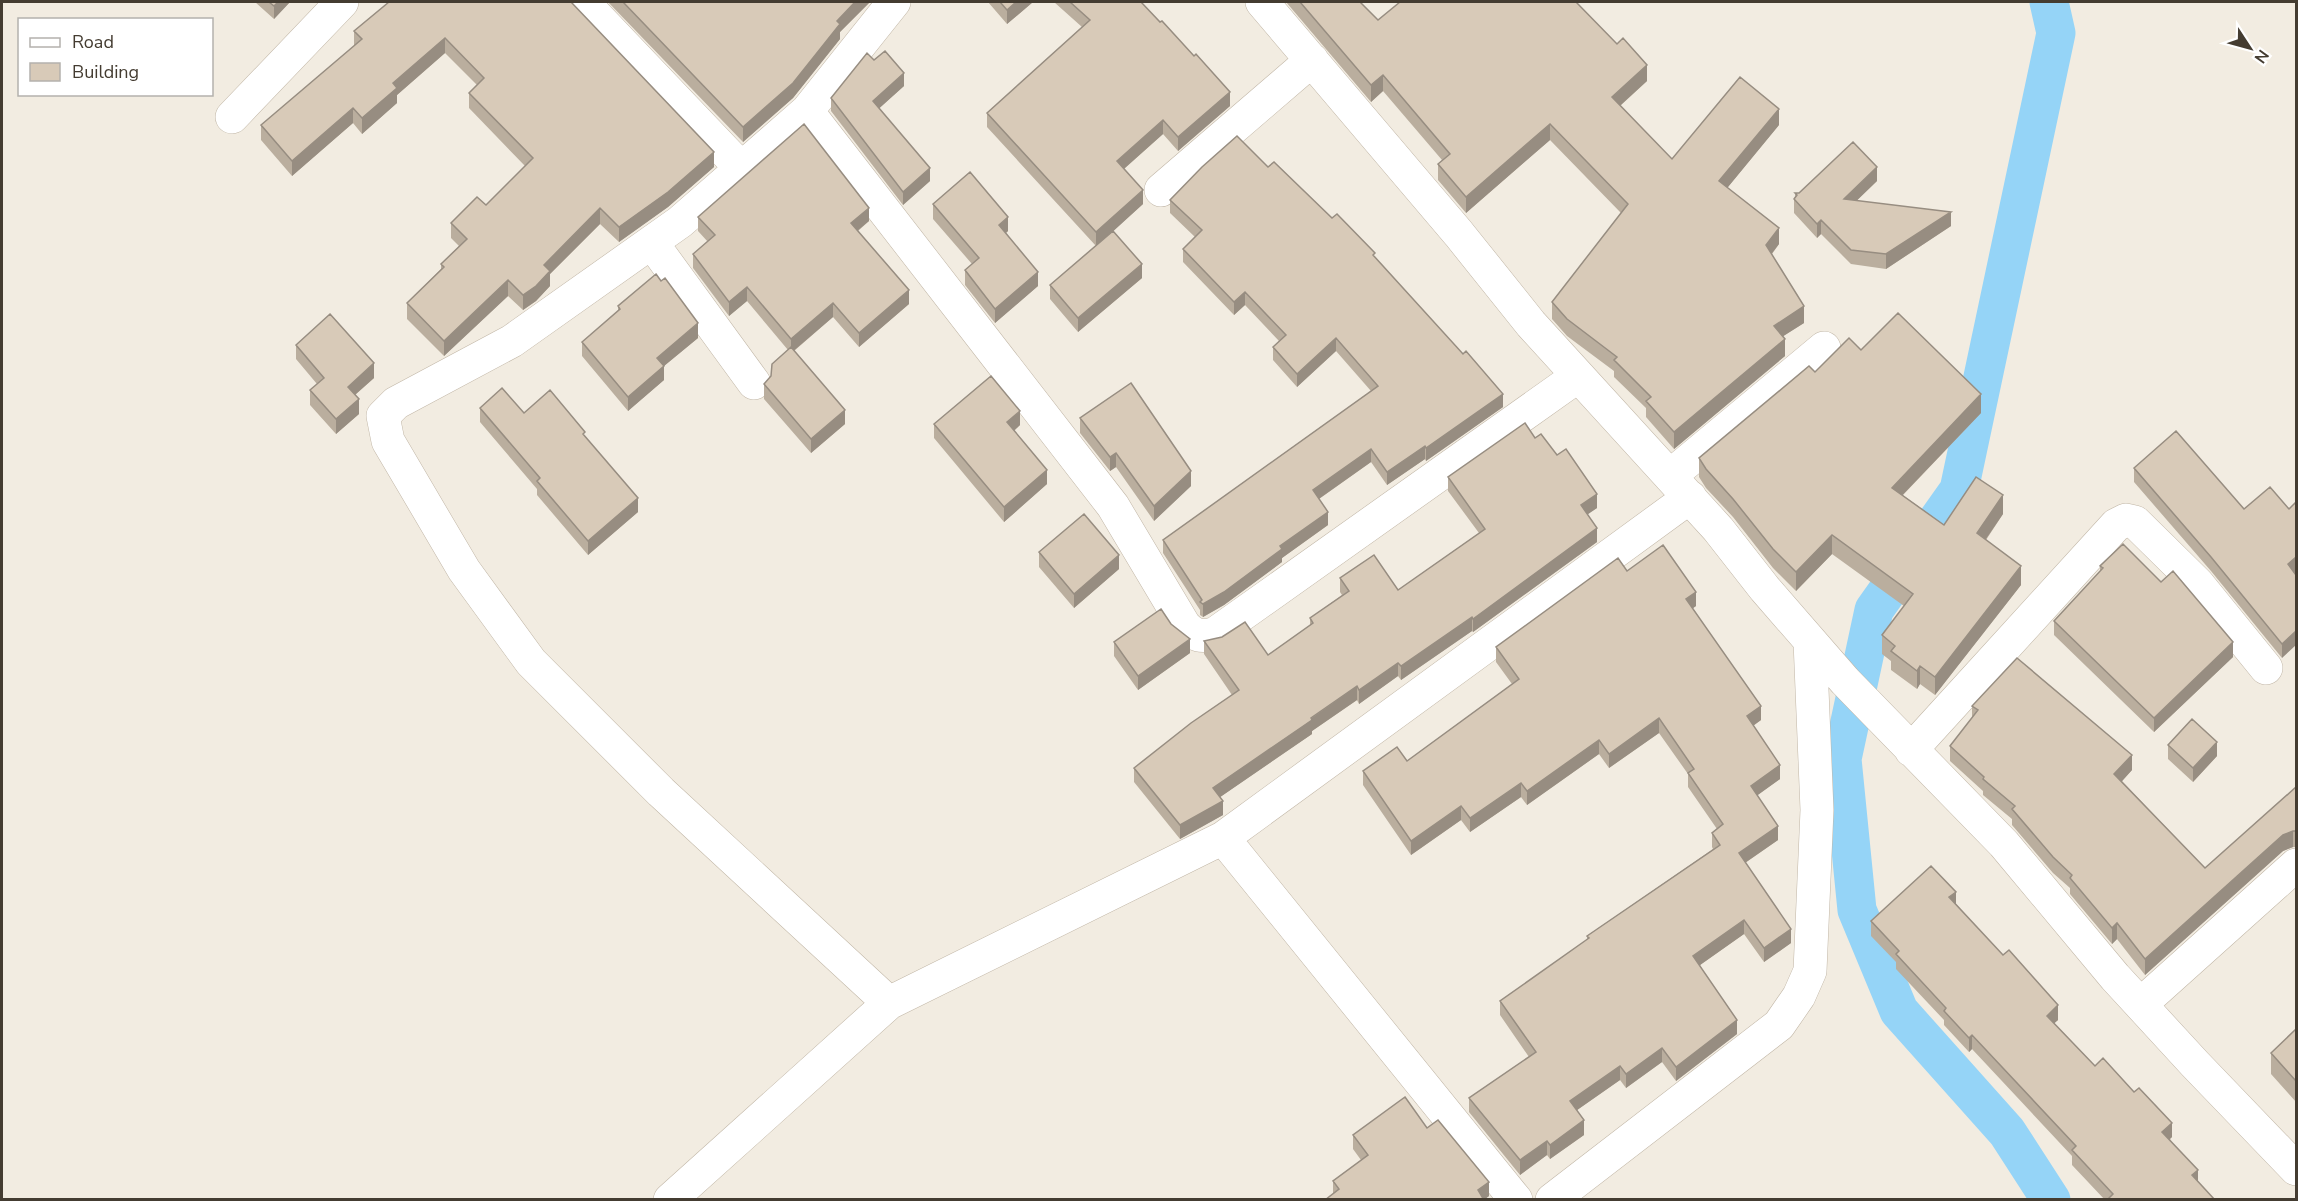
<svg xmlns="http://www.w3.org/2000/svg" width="2298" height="1201" font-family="'Nunito Sans',sans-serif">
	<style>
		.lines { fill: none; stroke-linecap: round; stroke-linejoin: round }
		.canal { stroke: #95d4f7; stroke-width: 39 }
		.street-casing { stroke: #c1b6a6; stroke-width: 34 }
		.street { stroke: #fff; stroke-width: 33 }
		.wall { fill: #baae9e }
		.shaded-wall { fill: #978d81 }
		.building { fill: #d8cab8; stroke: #978d81; stroke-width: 1.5 }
	</style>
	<rect width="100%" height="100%" fill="#f2ece1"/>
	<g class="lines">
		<path class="canal" d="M2049,2L2056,33L1959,490L1874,610L1842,759L1857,910L1899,1011L2007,1132L2051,1200"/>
		<defs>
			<path id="street" d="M583,2L742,169
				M1262,2L1459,234L1531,324L1718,529L1765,589L1845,681L2004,844L2115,977L2195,1064L2296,1169
				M807,111L1113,506L1184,625C1194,636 1202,638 1216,633L1578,376
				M232,117L342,2
				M1161,190L1312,60
				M652,243L754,383
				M1670,476L1824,348
				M1911,750L2116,525L2126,520L2135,522L2197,583L2266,668
				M1223,838L1516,1200
				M889,1003L661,792L531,662L464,570L388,441L383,416L396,403L512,341L680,222L807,111L894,2
				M2141,1004L2296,865
				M670,1200L889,1003L1223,838L1690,497
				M1552,1200L1779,1025L1799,996L1810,971L1817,810L1810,641"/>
		</defs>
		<use href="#street" class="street-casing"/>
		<use href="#street" class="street"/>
	</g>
	<path class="wall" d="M255,2H290L274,19Z
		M389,2L714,167L668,207L619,242L600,224L550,274V286L536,301L523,310L508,296L444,356L407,319V303L441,269V264L459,246L451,238V223L486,205L525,166L469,108V93L477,85L445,53L397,95V103L362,134L353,123L292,176L261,140V125L354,46V31Z
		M608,2H870L840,32V39L793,98L743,142Z
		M988,2H1033L1007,24Z
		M1054,2H1141L1230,106L1178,151L1163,134L1124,169L1143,204L1105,238L1142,278L1078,332L1050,299V285L1096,246L987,127V113L1082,27Z
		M1286,2H1360L1378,20L1647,81L1620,106L1672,159L1779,125L1727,188L1779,244L1772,254L1804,323L1783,336L1785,356L1674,449L1646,417V408L1614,377V371L1567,336L1552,319V302L1621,213L1550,140L1466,213L1438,180V164L1442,160L1383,91L1371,102Z
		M874,60L904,86L879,108L930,181L903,205L831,111V98Z
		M1268,167L1332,218L1375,257L1503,407L1426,461L1425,459L1387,485L1371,462L1319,499L1328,525L1282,558V562L1224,605L1203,617L1200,615V610L1163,553V540L1371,391L1336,351L1297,387L1273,360V347L1279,341L1245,305L1234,315L1183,262V249L1195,237L1170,213V200Z
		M1877,181L1857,200L1951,226L1886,269L1851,264L1821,234L1817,238L1794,213V199L1795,197V193H1799Z
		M933,204L1008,231L1006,233L1038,286L995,323L965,285V270L972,264L933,219Z
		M698,217L869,221L858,231L909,304L859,347L833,317L794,351L845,424L811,453L764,399V384L771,376L788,350L747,301L729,316L693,268V254L708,242L698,231Z
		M618,306L698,338L664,366V380L628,411L582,356V342L618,311Z
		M296,345L374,378L355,395L359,414L336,434L310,405V390L317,384L296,359Z
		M1861,350L1981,413L1903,495L1944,525L2003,514L1986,540L2021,585L1935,695L1920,684L1917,689L1891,670V661L1882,654V635L1904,606L1832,554L1796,591L1773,568L1733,517L1706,488L1699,477V458L1815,372Z
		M480,408L524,413L585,436L638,512L588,555L537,495V489L480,422Z
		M1080,418L1191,486L1154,521L1116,467L1110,471L1080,433Z
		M934,424L1020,425L1014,431L1047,484L1004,522L934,438Z
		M1535,438L1557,455L1597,508L1587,514L1597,542L1473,632L1472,631L1401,680L1398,676L1359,704L1357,700L1312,731V734L1220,797L1223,815L1180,839L1134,782V768L1232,695L1204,654V641L1268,655L1310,626V618L1342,595L1340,592V578L1398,590L1479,533L1448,491V477Z
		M2134,468L2244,509H2289L2296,505V571L2295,572L2282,658L2211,571L2134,482Z
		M1039,552L1119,569L1074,608L1039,567Z
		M2100,566L2233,657L2154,732L2054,635V621L2100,571Z
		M1627,571L1696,606L1693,608L1761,720L1753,726L1780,779L1757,795L1778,840L1745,863L1791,943L1764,962L1744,934L1700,965L1737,1034L1676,1081L1662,1062L1626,1088L1620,1080L1577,1110L1584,1135L1550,1159L1547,1155L1520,1175L1469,1112V1098L1529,1057L1500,1015V1001L1587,940V936L1713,849L1712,847V833L1717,829L1688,787V774L1659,733L1609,768L1599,754L1527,805L1521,797L1470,832L1461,820L1411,855L1363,785V771L1407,761L1512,684L1496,662V647Z
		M1114,642L1190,653L1138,690L1114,656Z
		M1972,706L2132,770L2122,781L2205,868L2296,787V847H2293L2283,851L2145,975L2117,939L2112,944L2070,894V888L2053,873L2012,825V819L1983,795V791L1950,761V746L1972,718Z
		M2168,745L2217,756L2193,782L2168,759Z
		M1956,904L2058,1020L2054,1023L2095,1066L2172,1137L2170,1139L2198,1182L2215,1200H2105L2072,1165V1156L1972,1049L1969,1052L1944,1025V1020L1896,969V962L1871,936V921Z
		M2296,1029V1102L2271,1074V1053Z
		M1427,1128L1489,1196L1484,1199L1333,1194V1181L1361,1160L1353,1149V1135Z"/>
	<path class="shaded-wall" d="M278,2H290L274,19V6Z
		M855,2H870L840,32V39L793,98L743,142V127L837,21Z
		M1016,2H1033L1007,24V10Z
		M445,38V53L397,95V103L362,134V118L393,83Z
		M1647,65V81L1612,113V97Z
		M904,73V86L873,114V101Z
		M1383,75V91L1371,102V85Z
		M1230,92V106L1178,151V137Z
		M353,108V123L292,176V161Z
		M1779,109V125L1719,198V181Z
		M1163,120V134L1117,175V161Z
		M1550,124V140L1466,213V197Z
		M714,152V167L668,207L619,242V227Z
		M1877,167V181L1844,213V199Z
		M930,168V181L903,205V192Z
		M1143,190V204L1096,247V232Z
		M600,208V224L550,274V286L536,301L523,310V295L544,265Z
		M869,208V221L851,236V223Z
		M1951,212V226L1886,269V254Z
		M1008,217V231L999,239V225Z
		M1821,220V234L1817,238V224Z
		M1779,228V244L1766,261V245Z
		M1142,264V278L1078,332V318Z
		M1038,272V286L995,323V309Z
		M508,280V296L444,356V341Z
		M747,287V301L729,316V302Z
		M909,290V304L859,347V333Z
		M1245,292V305L1234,315V302Z
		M833,303V317L791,353V339Z
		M1804,306V323L1774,342V326Z
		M698,323V338L664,366V380L628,411V397L657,358Z
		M1336,338V351L1297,387V374Z
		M1785,339V356L1674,449V432Z
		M374,363V378L348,401V387Z
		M1503,394V407L1426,461V448Z
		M1981,394V413L1892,506V488Z
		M359,399V414L336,434V419Z
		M845,410V424L811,453V439Z
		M1020,411V425L1007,437V422Z
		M1425,446V459L1387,485V472Z
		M1371,449V462L1313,503V490Z
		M1116,453V467L1110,471V457Z
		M1047,470V484L1004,522V507Z
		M1191,471V486L1154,521V506Z
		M1597,494V508L1581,519V505Z
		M2003,495V514L1977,552V533Z
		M638,498V512L588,555V541Z
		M1328,512V525L1282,558V562L1224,605L1203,617V604L1280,546Z
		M1597,528V542L1473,632V619Z
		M1832,535V554L1796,591V572Z
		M1119,555V569L1074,608V594Z
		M2296,557V571L2288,578V564Z
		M2021,566V585L1935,695V677Z
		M1696,592V606L1686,613V599Z
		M1472,617V631L1401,680V666Z
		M2296,631V645L2282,658V644Z
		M1190,639V653L1138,690V676Z
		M2233,642V657L2154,732V718Z
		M1398,663V676L1359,704V690Z
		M1920,666V684L1917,689V671Z
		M1357,686V700L1312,731V734L1213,802V788Z
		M1761,706V720L1747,730V716Z
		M1659,718V733L1609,768V754Z
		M1599,740V754L1527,805V791Z
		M2217,742V756L2193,782V768Z
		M2132,755V770L2114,790V774Z
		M1780,765V779L1751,800V786Z
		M1521,783V797L1470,832V818Z
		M1223,801V815L1180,839V825Z
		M1461,806V820L1411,855V841Z
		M1778,826V840L1739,867V853Z
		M2293,831V847L2283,851L2145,975V959L2283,835Z
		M1956,892V906L1949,897Z
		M1744,920V934L1693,970V956Z
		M2117,923V939L2112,944V928Z
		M1791,929V943L1764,962V948Z
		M2058,1005V1020L2047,1030V1016Z
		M1737,1020V1034L1676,1081V1067Z
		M1972,1035V1049L1969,1052V1038Z
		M1662,1048V1062L1626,1088V1074Z
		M1620,1066V1080L1570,1115V1101Z
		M1584,1120V1135L1550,1159V1145Z
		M2172,1123V1137L2162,1146V1132Z
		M1547,1141V1155L1520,1175V1160Z
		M2198,1170V1184L2192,1175Z
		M1489,1182V1196L1484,1200L1478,1190Z"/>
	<path class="building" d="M269,2H278L274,6Z
		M389,2H571L714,152L668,192L619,227L600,208L544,265L550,271L536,286L523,295L508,280L444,341L407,303L444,267L441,264L467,239L451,223L477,197L486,205L533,158L469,93L484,78L445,38L393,83L397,88L362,118L353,108L292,161L261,125L362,39L354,31Z
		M623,2H855L837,21L840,24L793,83L743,127Z
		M1000,2H1016L1007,10Z
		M1070,2H1141L1160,22L1162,21L1194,56L1196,54L1230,92L1178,137L1163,120L1117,161L1143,190L1096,232L987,113L1090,20Z
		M1300,2H1360L1378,20L1400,2H1576L1617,44L1623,38L1647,65L1612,97L1672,159L1740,77L1779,109L1719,181L1779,228L1766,245L1804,306L1774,326L1785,339L1674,432L1646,401L1651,397L1614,360L1617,357L1567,319L1552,302L1628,204L1550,124L1466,197L1438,164L1450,154L1383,75L1371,85Z
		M885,51L904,73L873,101L930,168L903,192L831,98L867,53L874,60Z
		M804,124L869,208L851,223L909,290L859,333L833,303L791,339L747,287L729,302L693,254L715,235L698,217Z
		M1237,136L1268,167L1274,162L1332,218L1337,214L1375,253L1373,255L1463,354L1466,351L1503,394L1426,448L1425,446L1387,472L1371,449L1313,490L1328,512L1280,546L1282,549L1224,592L1203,604L1200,602L1202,600L1163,540L1378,386L1336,338L1297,374L1273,347L1286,335L1245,292L1234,302L1183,249L1202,230L1170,200L1202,167Z
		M1853,142L1877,167L1844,199L1951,212L1886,254L1851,250L1821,220L1817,224L1794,199L1797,195L1795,193H1799Z
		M970,172L1008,217L999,225L1038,272L995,309L965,270L979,258L933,204Z
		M1113,231L1142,264L1078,318L1050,285Z
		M656,274L661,281L665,278L698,323L657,358L664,366L628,397L582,342L620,309L618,306Z
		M1898,313L1981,394L1892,488L1944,525L1976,477L2003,495L1977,533L2021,566L1935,677L1920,666L1917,671L1891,651L1895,646L1882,635L1913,594L1832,535L1796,572L1773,549L1733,499L1706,469L1699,458L1809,366L1815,372L1849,338L1861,350Z
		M330,314L374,363L348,387L359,399L336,419L310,390L324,378L296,345Z
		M791,347L845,410L811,439L764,384L771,376L772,364Z
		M991,376L1020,411L1007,422L1047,470L1004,507L934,424Z
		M1131,383L1191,471L1154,506L1116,453L1110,457L1080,418Z
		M502,388L524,413L550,390L585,432L583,434L638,498L588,541L537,481L540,478L480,408Z
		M1525,423L1535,438L1541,434L1557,455L1566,449L1597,494L1581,505L1597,528L1473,619L1472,617L1401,666L1398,663L1359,690L1357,686L1311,718L1312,720L1213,788L1223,801L1180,825L1134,768L1191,723L1239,690L1204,641L1222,637L1245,622L1268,655L1313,623L1310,618L1349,591L1340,578L1374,555L1398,590L1485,529L1448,477Z
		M2176,431L2244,509L2270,487L2289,509L2295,503L2296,505V557L2288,564L2296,575V631L2282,644L2211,557L2134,468Z
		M1084,514L1119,555L1074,594L1039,552Z
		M2123,544L2161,582L2173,571L2233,642L2154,718L2054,621L2103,568L2100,566Z
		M1663,545L1696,592L1686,599L1761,706L1747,716L1780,765L1751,786L1778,826L1739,853L1791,929L1764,948L1744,920L1693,956L1737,1020L1676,1067L1662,1048L1626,1074L1620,1066L1570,1101L1584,1120L1550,1145L1547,1141L1520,1160L1469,1098L1536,1052L1500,1001L1589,938L1587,936L1720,845L1712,833L1723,824L1688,773L1694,769L1659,718L1609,754L1599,740L1527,791L1521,783L1470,818L1461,806L1411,841L1363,771L1397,747L1407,761L1519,679L1496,647L1618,558L1627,571Z
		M1161,609L1171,624L1190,639L1138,676L1114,642Z
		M2017,658L2132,755L2114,774L2205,868L2296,787V831H2293L2283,835L2145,959L2117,923L2112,928L2070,878L2072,875L2053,857L2012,809L2015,806L1983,779L1984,777L1950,746L1978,710L1972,706Z
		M2192,719L2217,742L2193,768L2168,745Z
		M1931,866L1956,892L1949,897L2003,955L2009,950L2058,1005L2047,1016L2095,1066L2103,1058L2134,1092L2139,1088L2172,1123L2162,1132L2198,1170L2192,1175L2215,1200H2107L2113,1194L2072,1150L2076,1146L1972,1035L1969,1038L1944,1011L1946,1008L1896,954L1899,951L1871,921Z
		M2296,1029V1081L2271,1053Z
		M1405,1097L1427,1128L1438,1120L1489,1182L1478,1190L1484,1200H1325L1339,1189L1333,1181L1368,1155L1353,1135Z"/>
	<rect width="2298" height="1201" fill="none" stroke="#443c31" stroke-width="6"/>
	<rect x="18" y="18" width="195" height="78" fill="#ffffff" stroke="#b4b1ad" stroke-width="1.5"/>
	<rect x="30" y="38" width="30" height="9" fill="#ffffff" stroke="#b4b1ad" stroke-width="1.5"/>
	<text x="72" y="48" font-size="18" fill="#443c31">Road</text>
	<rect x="30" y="63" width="30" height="18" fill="#d8cab8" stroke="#b4b1ad" stroke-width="1.5"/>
	<text x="72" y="78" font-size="18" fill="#443c31">Building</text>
	<g transform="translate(2250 48) rotate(126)" stroke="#ffffff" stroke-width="4.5" paint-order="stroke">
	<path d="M0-4.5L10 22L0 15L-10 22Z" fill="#443c31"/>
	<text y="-9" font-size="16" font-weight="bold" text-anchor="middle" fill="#443c31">N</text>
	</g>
</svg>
